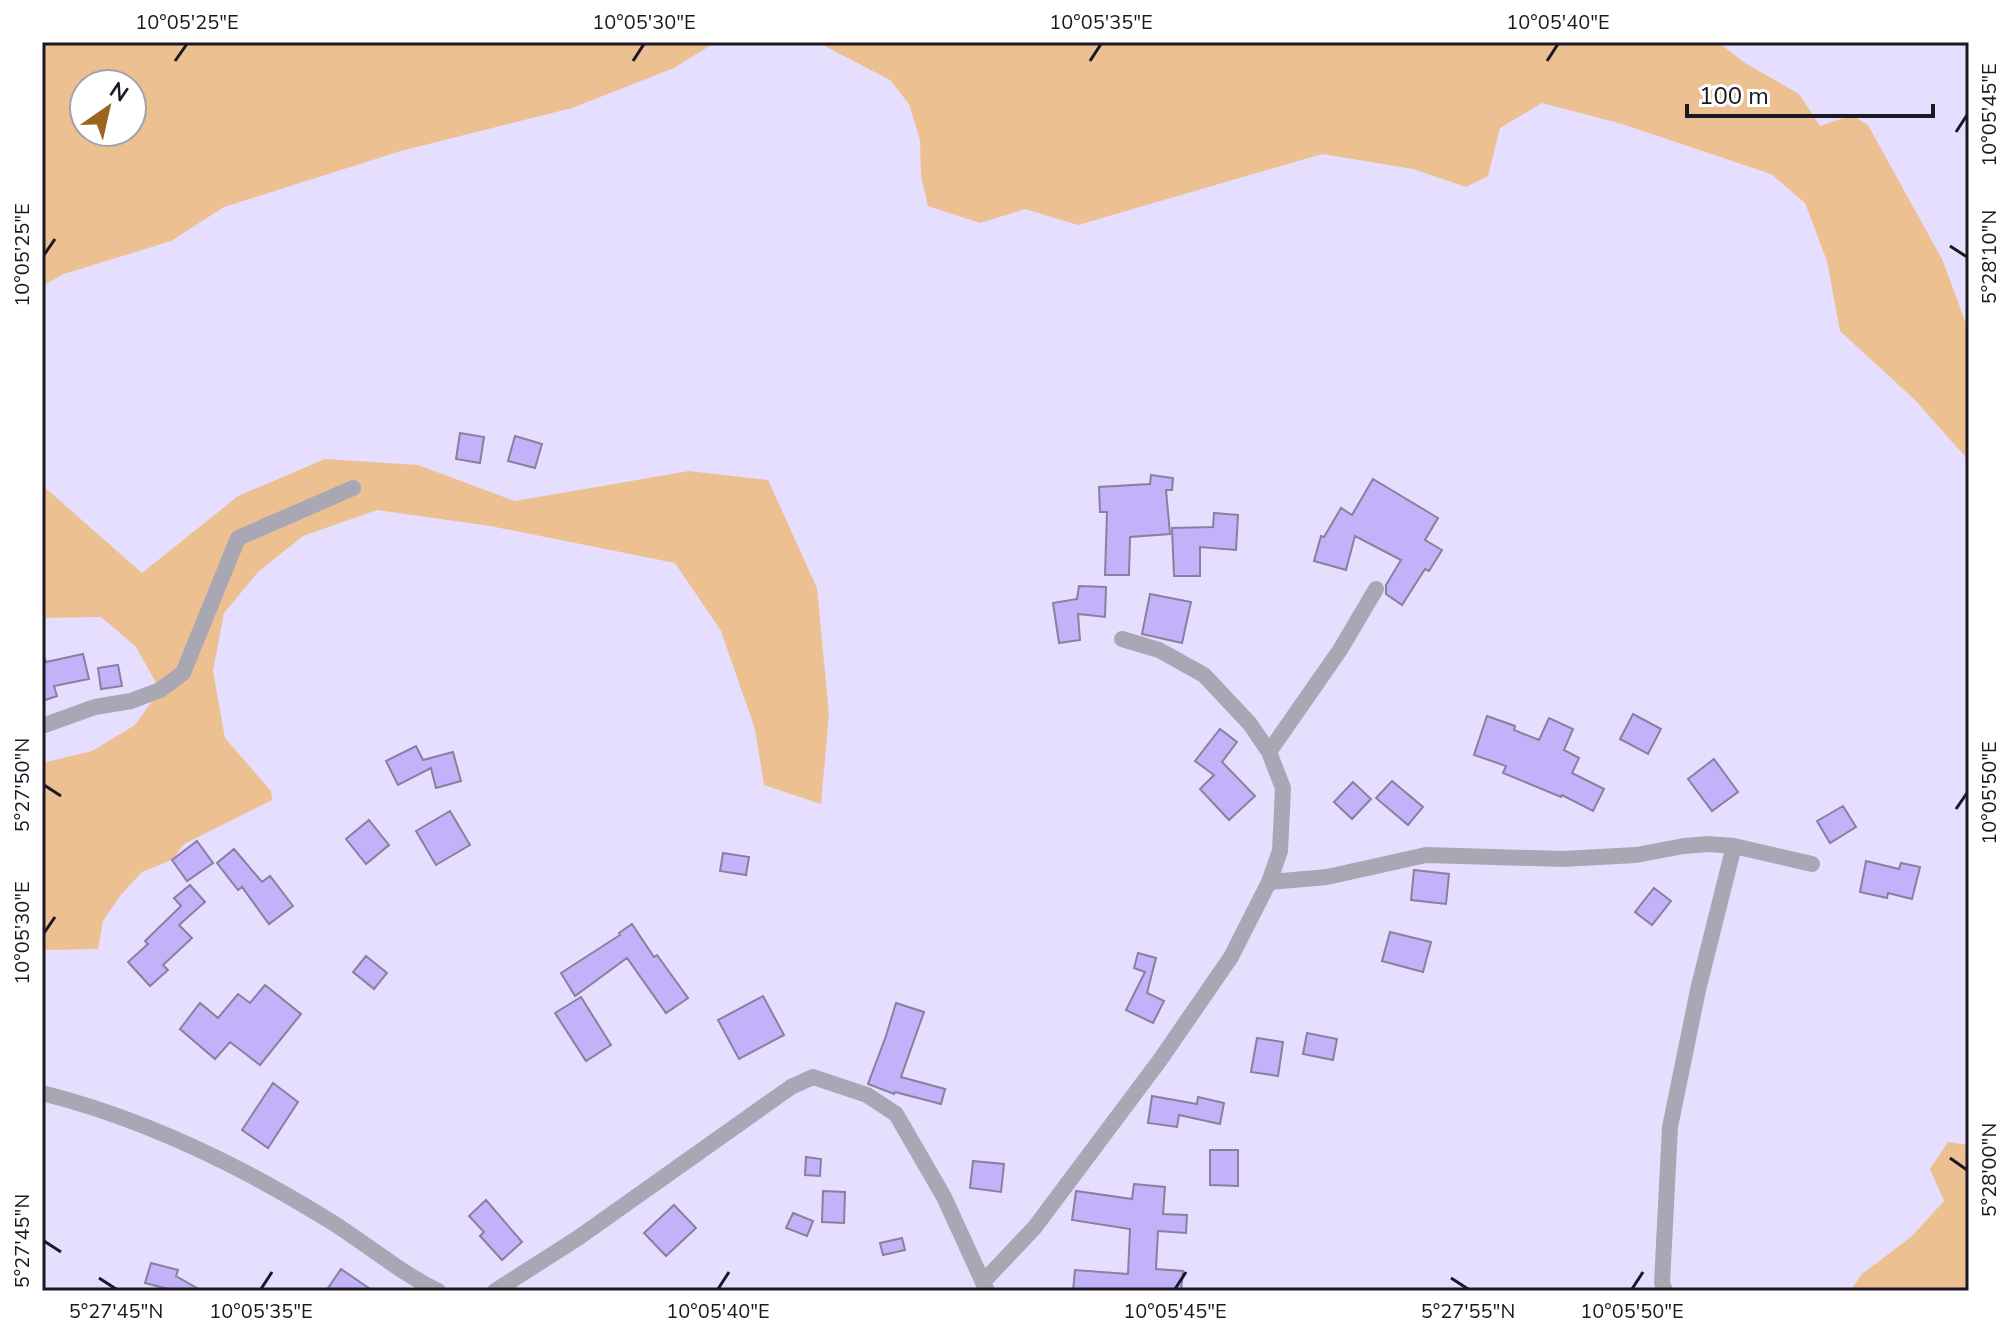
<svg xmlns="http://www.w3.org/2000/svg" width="2011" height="1333" font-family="'Nunito Sans',sans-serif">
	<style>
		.green { fill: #edc091; fill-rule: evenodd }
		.building { fill: #c3b1fa; stroke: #87819e; stroke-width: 2 }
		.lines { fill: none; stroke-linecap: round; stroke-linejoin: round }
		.street { stroke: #aaa7b5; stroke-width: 16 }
		.ticks { fill: none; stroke: #1a1823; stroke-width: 3 }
		.neatline { fill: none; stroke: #1a1823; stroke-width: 3 }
		.ticks-label { font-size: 20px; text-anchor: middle; fill: #1a1823 }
	</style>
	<rect width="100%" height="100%" fill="#e5defe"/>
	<path class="green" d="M42,42H716L674,68L572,108L401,151L224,207L171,241L64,274L42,286ZM84,84H132V132H84Z
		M817,42H1718L1745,63L1799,94L1820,126L1852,115L1868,125L1943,261L1969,332V461L1915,400L1840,331L1827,261L1805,203L1771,174L1622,124L1542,103L1500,128L1488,176L1466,187L1413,169L1322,154L1078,225L1025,209L980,223L928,206L921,176L920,140L909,104L890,80Z
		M325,459L418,465L515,501L689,471L768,480L817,588L829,714L821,804L764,785L755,729L721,631L675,563L490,526L377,510L303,536L259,571L224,613L213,671L225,738L271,791L272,800L184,844L172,860L142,872L120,896L103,921L98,949L45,950L42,945V763L92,751L135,725L160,690L136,647L101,617L42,618V485L142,573L238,496Z
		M1948,1142L1969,1145V1291H1850L1862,1274L1911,1237L1944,1201L1930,1169Z"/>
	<path class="building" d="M460,433L484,437L480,463L456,459Z
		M515,436L542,444L535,468L508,461Z
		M1151,475L1173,478L1172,490H1166L1170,534L1130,537L1129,575H1105L1107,512H1100L1099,487L1150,484Z
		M1373,479L1438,518L1425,540L1442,550L1429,571L1425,569L1402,605L1386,594V585L1401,560L1355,536L1346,570L1314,561L1321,536L1324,537L1341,508L1352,515Z
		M1214,513L1238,515L1236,550L1200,547V576H1174L1172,528L1213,527Z
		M1079,586L1106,587L1105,617L1078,614L1080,640L1059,643L1053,603L1077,599Z
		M1150,594L1191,602L1182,643L1142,634Z
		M83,654L89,679L54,686L57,696L42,701V659H45L46,662Z
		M118,665L122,686L101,689L98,668Z
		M1633,714L1661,729L1648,754L1620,739Z
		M1487,716L1515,726L1514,730L1539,740L1549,718L1573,729L1564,750L1579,758L1572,773L1604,789L1593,811L1562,795L1561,797L1503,773L1506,766L1474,755Z
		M1220,729L1237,742L1222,762L1255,796L1229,820L1200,789L1214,775L1195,761Z
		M416,746L423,760L453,752L461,781L436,788L431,768L398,785L386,761Z
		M1714,759L1738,792L1712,811L1688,779Z
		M1392,781L1423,807L1408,825L1376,798Z
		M1353,782L1371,799L1352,819L1334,802Z
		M1843,806L1856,827L1830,843L1817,821Z
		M450,811L470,845L436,865L416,831Z
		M369,820L389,845L366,864L346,839Z
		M197,841L213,863L187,881L172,860Z
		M234,849L262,882L270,876L293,906L269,924L242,887L238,890L217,863Z
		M723,853L749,857L746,875L720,871Z
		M1866,861L1899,869L1901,863L1920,867L1912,899L1888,893L1887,898L1860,892Z
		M1414,870L1449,874L1446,904L1411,900Z
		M190,885L205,902L179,925L192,938L163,965L168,970L150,986L128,962L148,944L145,941L181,906L174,898Z
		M1654,888L1671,901L1652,925L1635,912Z
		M632,924L654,957L657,955L688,998L666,1013L627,958L575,996L561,973L620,935L619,933Z
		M1390,932L1431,942L1423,972L1382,961Z
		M1138,953L1156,958L1147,993L1164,1001L1153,1023L1126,1010L1145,972L1134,968Z
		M366,956L387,973L374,989L353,972Z
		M265,985L301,1014L260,1065L230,1042L215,1059L180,1029L200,1003L218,1018L238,994L250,1003Z
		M763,996L784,1035L739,1059L718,1020Z
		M581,997L611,1045L586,1061L555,1013Z
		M896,1003L924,1012L901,1077L945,1089L941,1104L895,1092L894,1094L868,1084L886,1036Z
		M1307,1033L1337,1039L1333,1060L1303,1054Z
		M1257,1038L1283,1042L1278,1076L1251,1072Z
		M273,1083L298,1102L268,1148L242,1130Z
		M1152,1096L1197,1104L1198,1097L1224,1103L1220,1124L1179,1115L1177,1127L1148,1123Z
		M1210,1150H1238V1186L1210,1185Z
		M806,1157L821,1159L820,1176L805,1175Z
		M973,1161L1004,1164L1001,1192L970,1188Z
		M1134,1184L1165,1187L1163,1214L1187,1215L1186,1233L1158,1231L1156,1269L1183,1271L1181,1291H1073L1075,1270L1128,1274L1130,1229L1072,1220L1076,1191L1132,1199Z
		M823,1191L845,1192L844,1223L822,1222Z
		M486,1200L522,1242L502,1260L480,1236L484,1232L469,1216Z
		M674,1205L696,1228L666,1256L644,1233Z
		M793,1213L813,1221L807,1236L786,1228Z
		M902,1238L905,1250L883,1255L880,1243Z
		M151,1263L178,1270L176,1276L202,1291H176L145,1283Z
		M341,1269L373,1291H326Z"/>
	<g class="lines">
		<path class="street" d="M42,726L95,707L131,701L160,690L183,673L238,538L353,488
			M1269,752L1340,650L1376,589
			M1269,882L1327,877L1426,855L1563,859L1636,855L1684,846L1708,844L1734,846L1812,864
			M42,1093C146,1119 240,1165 330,1221C367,1244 399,1272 438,1291
			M983,1282L1035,1227L1160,1060L1231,957L1269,882L1280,851L1283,788L1269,752L1250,724L1204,675L1159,650L1122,639
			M495,1291L578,1238L791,1087L813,1077L867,1095L896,1114L944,1197L987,1291
			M1665,1291L1662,1283L1670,1127L1698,990L1734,846"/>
	</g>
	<path class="ticks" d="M175,61L187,44M633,61L644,44M1090,61L1101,44M1547,61L1558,44M1956,132L1967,115M1950,246L1967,257M44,255L55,239M44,785L61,796M1956,809L1967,793M44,933L55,917M1950,1158L1967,1170M44,1241L61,1252M99,1278L116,1289M1451,1278L1468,1289M261,1289L272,1272M718,1289L729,1272M1175,1289L1186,1272M1632,1289L1643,1272"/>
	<rect width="2011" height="1333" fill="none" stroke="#ffffff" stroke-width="88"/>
	<g transform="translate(108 108) rotate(34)"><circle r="38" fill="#ffffff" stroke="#a3a3a7" stroke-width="2"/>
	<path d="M0-6L14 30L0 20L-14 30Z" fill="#9c651f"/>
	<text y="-12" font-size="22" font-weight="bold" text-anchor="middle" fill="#1a1823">N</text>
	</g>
	<path d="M1687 104v12h246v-12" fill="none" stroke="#1a1823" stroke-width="4"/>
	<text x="1699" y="104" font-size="24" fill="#1a1823" stroke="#ffffff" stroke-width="6" paint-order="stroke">100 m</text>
	<rect x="44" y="44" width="1923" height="1245" class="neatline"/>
	<g class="ticks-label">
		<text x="187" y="29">10°05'25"E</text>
		<text x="644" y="29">10°05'30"E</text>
		<text x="1101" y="29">10°05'35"E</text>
		<text x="1558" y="29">10°05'40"E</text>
		<text transform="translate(1989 115) rotate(-90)" y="7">10°05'45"E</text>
		<text transform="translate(22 255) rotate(-90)" y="7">10°05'25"E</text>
		<text transform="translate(1989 257) rotate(-90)" y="7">5°28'10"N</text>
		<text transform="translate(22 785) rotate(-90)" y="7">5°27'50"N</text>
		<text transform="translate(1989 793) rotate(-90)" y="7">10°05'50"E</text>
		<text transform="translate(22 933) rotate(-90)" y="7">10°05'30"E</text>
		<text transform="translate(1989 1170) rotate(-90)" y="7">5°28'00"N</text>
		<text transform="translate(22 1241) rotate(-90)" y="7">5°27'45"N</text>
		<text x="116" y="1318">5°27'45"N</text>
		<text x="261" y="1318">10°05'35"E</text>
		<text x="718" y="1318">10°05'40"E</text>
		<text x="1175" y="1318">10°05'45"E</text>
		<text x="1468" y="1318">5°27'55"N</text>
		<text x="1632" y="1318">10°05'50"E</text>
	</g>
</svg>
